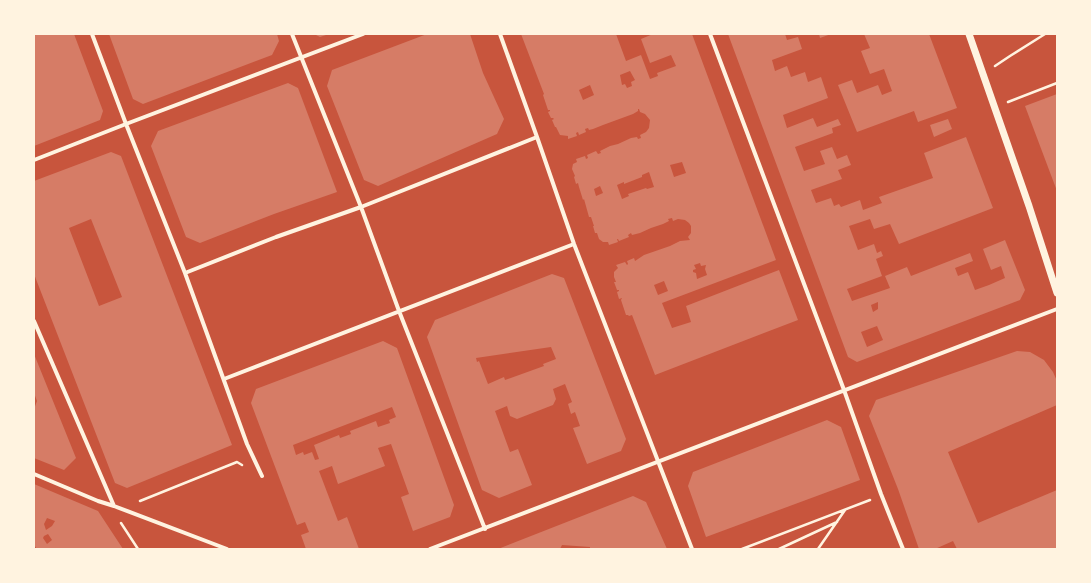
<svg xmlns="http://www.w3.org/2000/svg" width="1091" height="583" font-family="'Alegreya Sans',sans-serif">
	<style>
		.building { fill: #d67c66; fill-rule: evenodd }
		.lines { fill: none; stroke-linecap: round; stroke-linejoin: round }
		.path { stroke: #fff3e0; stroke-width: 2.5 }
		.minor { stroke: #fff3e0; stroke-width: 4 }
		.tertiary { stroke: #fff3e0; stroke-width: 7 }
	</style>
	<rect width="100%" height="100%" fill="#c8553d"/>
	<path class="building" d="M34,34H74L103,111L100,120L34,146Z
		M109,34H277L279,41L272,55L143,104L133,99Z
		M314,34H329L320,37Z
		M427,34H470L483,73L504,119L497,134L378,186L364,180L327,86L332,70Z
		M521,34H616L626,61L641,55L650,79L658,76L657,73L676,66L671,55L650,63L641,39L653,34H692L776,260L662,303L672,328L691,322L686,306L779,270L798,320L655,375L632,315L629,316L628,315H626L621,300L622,298L619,299L617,292L619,291V290H617L614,282H616L614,277V272L618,268L616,265L625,262L627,265L628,264L627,261L634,258L635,261L644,255L670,246L680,241L690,240L688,237L691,233V226L689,223L685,220L678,219L673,221L672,218L668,219L669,221L663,224L651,228L640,233L632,235L631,233L628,235L629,237L619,241L618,239H617L618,242L609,245L608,242H603L599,239L597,233H595L593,226H594L591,217H589L584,199L583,200L579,187L578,183L576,184L574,177L575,176L572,169L573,164L577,162L576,159L585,156L586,159L588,158L587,155L596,151L598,154L601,153L600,151L610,146L618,144L631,138L637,137L638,139L641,138L640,135L646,132L649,128L650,120L645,114L640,112L639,109H638V111L633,114L603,125L593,129L589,130L588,128L585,129L586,132L579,135L578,132L576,133L577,136L568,139V136L560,135L556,127H555L552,120L554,119L553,118H551L548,112L550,111V110H548L543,95L544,94ZM630,71L635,80L631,82L632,86L627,88L625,84L622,85L620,75ZM590,85L594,95L583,100L579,90ZM682,162L686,173L674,177L670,165ZM649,172L654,187L647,189L646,188L628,194L629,196L622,199L617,185L624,182V184L642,177V175ZM600,186L603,193L596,196L594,189ZM700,263L701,266L706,265L705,269L707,275L697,279L696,273L693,272V270L696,269L694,265ZM664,281L668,291L658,295L654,285Z
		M728,34H785L787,40L798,37L802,49L772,60L775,71L787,66L791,77L805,72L808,82L821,77L828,98L783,115L787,128L813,118L817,127L838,119L841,125L832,128L833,133L795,147L804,171L825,164L820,151L832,147L837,159L847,155L851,165L838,170L842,179L811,190L816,203L831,198L834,206L839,204L841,207L860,200L863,210L882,203L879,197L933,178L924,153L966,137L993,208L899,244L890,224L874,229L870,219L849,226L858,250L874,244L877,253L881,251L883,256L876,259L882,276L847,289L852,301L890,288L885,276L907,267L911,276L970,253L973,261L955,268L958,276L968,272L975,290L989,285L1005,278L1001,266L991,270L983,249L1005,240L1025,290L1020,300L857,362L848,357ZM878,302V309L873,312L871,305ZM877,326L883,340L867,347L861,332Z
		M819,34H831L820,38Z
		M864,34H929L957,108L918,122L914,111L857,132L838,85L852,80L857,93L878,85L882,95L892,91L884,69L870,74L861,51L870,48Z
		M288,83L298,88L337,192L274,214L200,243L186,237L151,146L158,131Z
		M1057,94V191L1025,106Z
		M948,119L952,129L934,137L930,125Z
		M111,152L121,156L232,445L127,488L115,483L34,274V181ZM91,219L122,297L99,306L69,228Z
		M552,274L564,278L626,439L621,451L587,464L573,428L580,426L575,412L571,414L568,404L572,402L565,384L553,389L556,399L553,405L517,419L510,416L507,406L495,411L510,452L518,449L532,485L499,498L482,490L427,337L435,320ZM551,347L556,359L543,364L544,366L505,380L504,377L488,384L479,361L477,362L476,358Z
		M383,341L397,348L454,505L450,517L413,531L401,497L409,494L391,444L378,448L385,466L338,484L332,466L319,471L338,521L347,517L359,549H306L301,535L309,532L305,522L297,525L251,403L256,389ZM392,407L396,417L389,420L390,423L378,427L376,421L350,431L351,434L340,438L339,435L314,445L319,459L315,460L312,452L304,455L303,452L296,455L293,445Z
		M1017,351L1030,352L1044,360L1053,372L1057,381V405L948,452L978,523L1057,490V549H957L953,541L935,549H919L898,489L869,416L876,400Z
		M34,354L76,458L64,470L34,458V409L37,401L34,393Z
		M827,420L841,427L860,480L706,537L688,486L693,472Z
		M34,484L98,511L123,549H37L34,545ZM47,518L55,521L52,526L46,530L44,524ZM48,534L52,540L47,544L43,538L44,536Z
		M633,496L646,502L667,549H590V547L562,545L560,549H498Z"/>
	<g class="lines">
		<path class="path" d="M995,66L1010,56L1045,34
			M1008,102L1057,83
			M140,501L237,462L242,465
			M121,523L138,549
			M742,549L870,500
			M779,549L837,522
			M818,549L845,510"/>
		<path class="minor" d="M92,34L126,124L185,273L247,444L262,476
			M292,34L361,207L399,311L485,529
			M500,34L537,137L574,244L692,549
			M710,34L844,390L881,494L903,549
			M34,160L126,124L363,34
			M185,273L276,237L361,207L537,137
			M34,321L114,506
			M224,379L574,244
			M34,474L98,501L114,506L227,549
			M430,549L1057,309"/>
		<path class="tertiary" d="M969,34L1029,206L1057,293"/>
	</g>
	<rect width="1091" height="583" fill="none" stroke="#fff3e0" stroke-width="70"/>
</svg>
